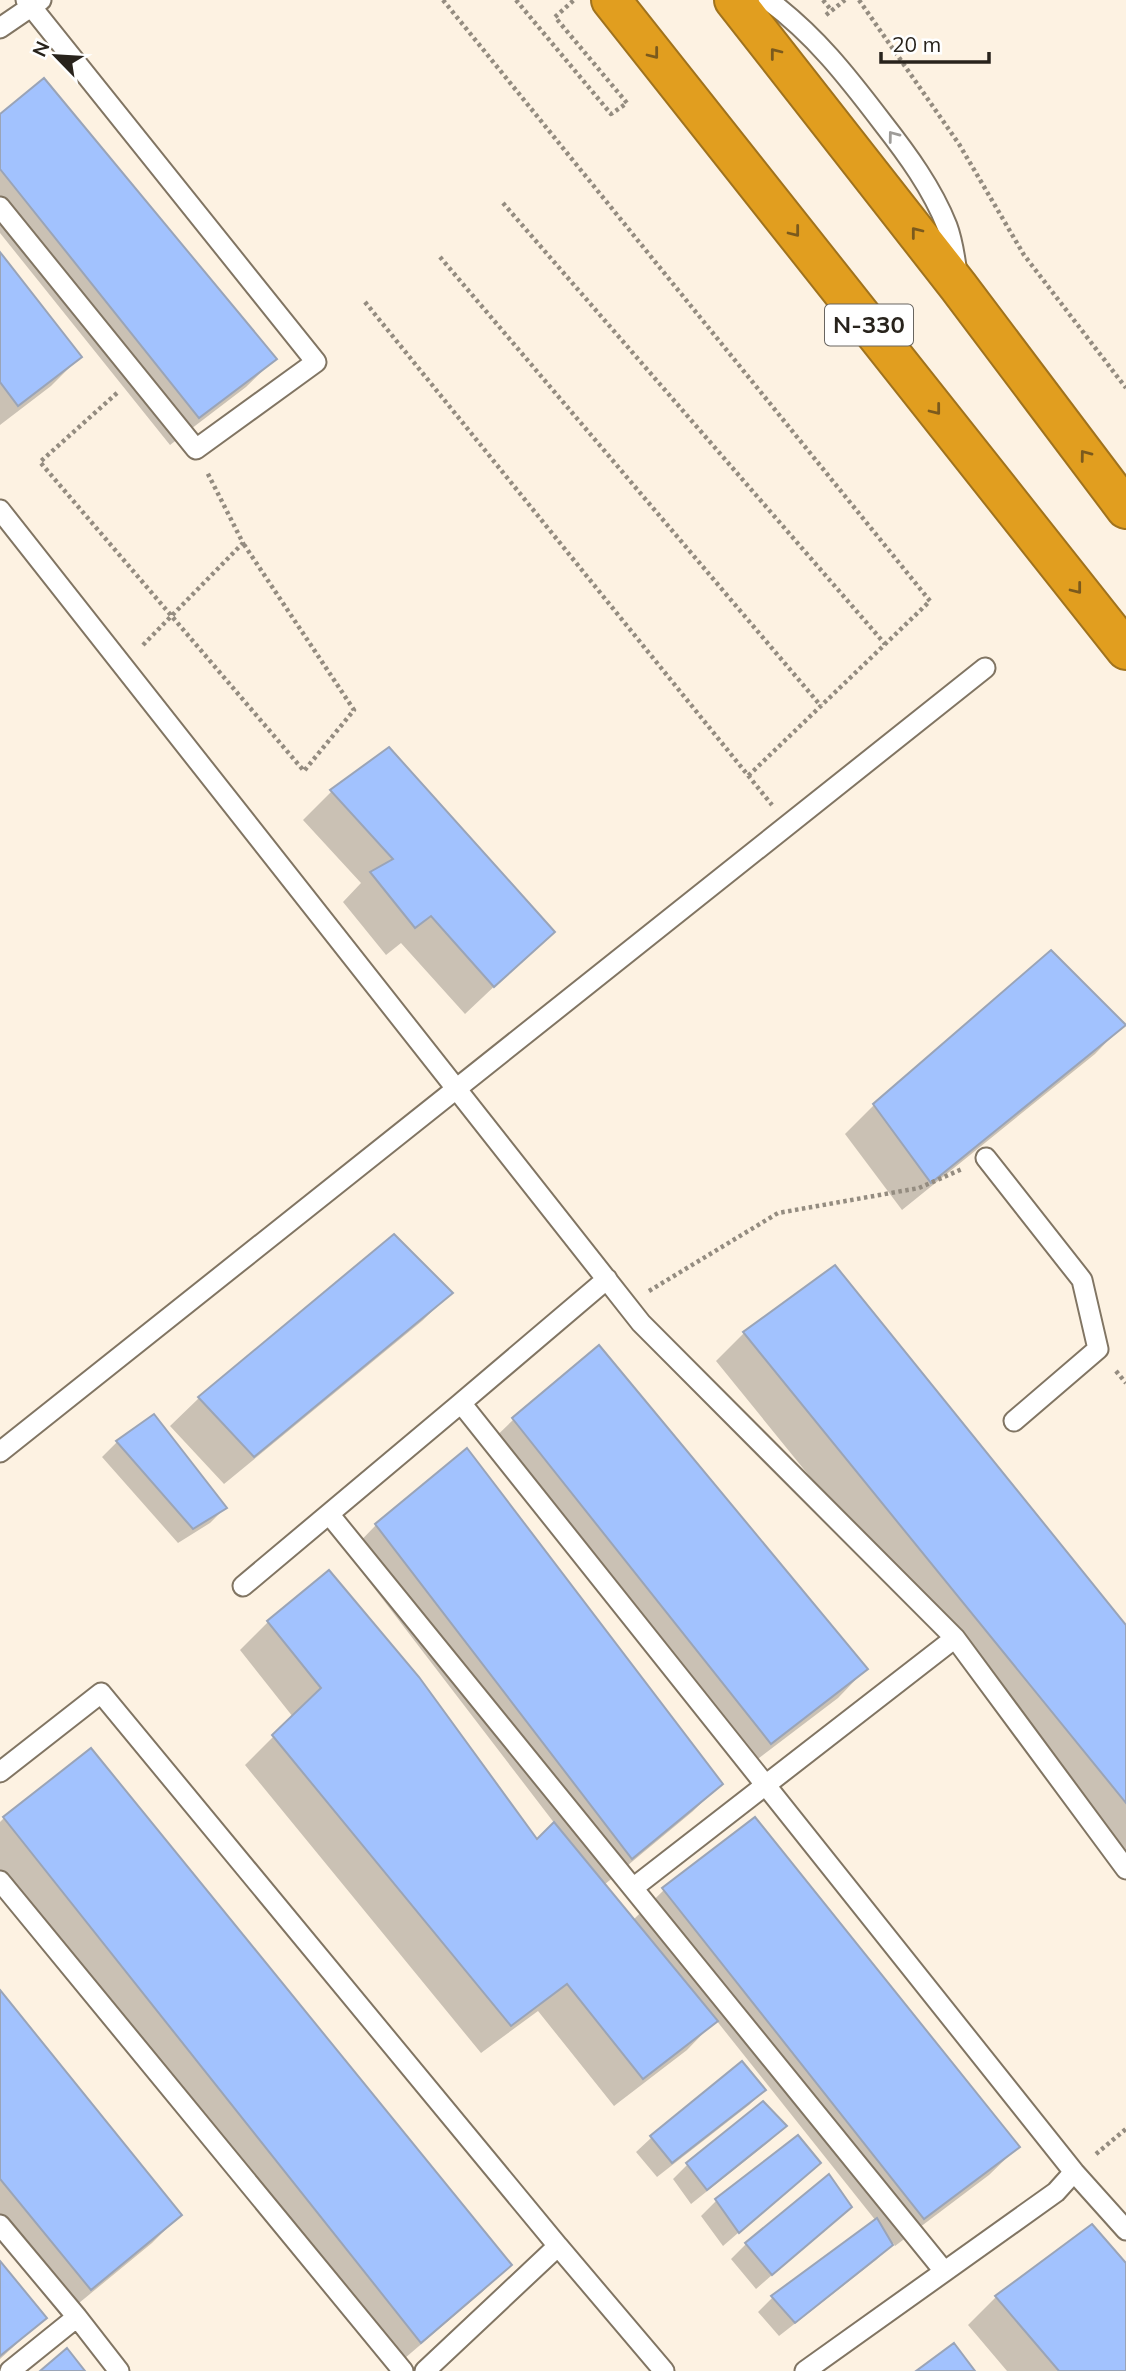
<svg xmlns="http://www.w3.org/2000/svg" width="1126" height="2371" font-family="Mulish,sans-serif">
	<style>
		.shadow { fill: #0003 }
		.building { fill: #a2c2fe; stroke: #9aa4b7; stroke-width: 2 }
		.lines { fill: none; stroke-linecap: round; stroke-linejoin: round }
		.lane-casing { stroke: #817563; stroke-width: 23 }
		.highway-casing { stroke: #a0731e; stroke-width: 42 }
		.path { stroke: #948c80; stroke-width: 4.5; stroke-dasharray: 3.5 3.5; stroke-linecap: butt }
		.lane { stroke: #fff; stroke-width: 19 }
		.highway { stroke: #e19e1f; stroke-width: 38 }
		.oneway { stroke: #7b5a1d }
		.oneway2 { stroke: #9e9c99 }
		.labels { text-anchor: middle; stroke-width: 5; stroke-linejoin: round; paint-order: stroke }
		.shield { fill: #fff; stroke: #686560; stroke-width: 2 }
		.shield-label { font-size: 24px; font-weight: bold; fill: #28231c }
	</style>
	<rect width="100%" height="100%" fill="#fdf2e2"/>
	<path class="shadow" d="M0,116L275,359L246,387L170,445L0,233Z
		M0,255L80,357L51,386L0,425Z
		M389,749L552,932L465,1014L401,943L386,955L343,902L361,883L303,820L331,792Z
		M1123,1025L1095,1054L902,1210L845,1134L874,1105Z
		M394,1237L451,1293L422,1321L224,1484L170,1426L199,1398Z
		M744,1333L1126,1628V1866L716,1361Z
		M599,1347L866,1669L838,1698L742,1771L484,1448L513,1420Z
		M153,1416L225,1508L210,1523L178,1543L102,1457L117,1442Z
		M376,1525L721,1784L692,1812L604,1885L633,1920L664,1890L1018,2147L989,2175L895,2246L893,2243L876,2260L779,2336L758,2312L773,2297L876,2221L716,2020L687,2050L614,2106L538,2011L481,2053L245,1765L293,1717L240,1650L268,1622L536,1841L555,1824L348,1554Z
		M4,1818L510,2265L481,2293L391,2370L0,1877V1822Z
		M0,1993L180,2215L152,2243L62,2317L0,2242Z
		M742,2064L764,2090L749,2105L657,2177L636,2152L651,2138Z
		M784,2126L770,2141L691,2204L673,2179L688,2164Z
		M819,2163L723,2246L701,2216L716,2201Z
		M850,2207L756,2289L731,2259L746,2244Z
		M0,2264L45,2318L0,2359Z
		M1126,2266V2371H1007L968,2325L996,2297Z"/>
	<path class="building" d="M44,78L277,359L199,418L0,169V114Z
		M0,252L82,357L18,406L0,382Z
		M389,747L555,932L494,987L431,916L415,928L370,872L393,859L330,790Z
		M1051,950L1126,1025L931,1183L873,1104Z
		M394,1234L453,1293L254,1457L198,1397Z
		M835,1265L1126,1625V1803L743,1332Z
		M599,1345L868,1669L771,1744L512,1418Z
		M154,1414L227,1508L193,1529L116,1441Z
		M467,1448L723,1784L632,1859L375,1524Z
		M329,1570L419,1677L537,1839L554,1822L718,2021L643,2079L567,1984L511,2026L272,1735L321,1688L267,1621Z
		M91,1748L512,2265L421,2343L3,1817Z
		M755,1817L1020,2147L924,2219L662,1888Z
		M0,1990L182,2215L91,2290L0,2179Z
		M742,2061L766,2090L672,2163L650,2136Z
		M763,2101L787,2126L707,2190L686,2163Z
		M798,2135L821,2163L739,2233L715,2199Z
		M829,2174L852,2207L772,2275L745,2243Z
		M877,2218L893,2245L795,2323L771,2296Z
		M1092,2224L1126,2263V2371H1059L995,2296Z
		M0,2261L47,2318L0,2356Z
		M954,2343L975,2371H916Z
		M67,2348L85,2371H40Z"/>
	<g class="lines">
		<defs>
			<path id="lane" d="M768,0C815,35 847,76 882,122C907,154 932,188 947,226C953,242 955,258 957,274
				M0,28L41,0
				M0,207L196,449L316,362L26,0
				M0,510L641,1323L955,1638L1126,1869
				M986,1158L1082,1280L1098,1349L1014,1421
				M607,1279L461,1403L1074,2172
				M0,1452L985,668
				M329,1514L944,2271
				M243,1586L461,1403
				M0,1772L101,1693L558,2246L425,2371
				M0,1881L403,2371
				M633,1888L955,1638
				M0,2225L77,2317L10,2371
				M558,2246L664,2371
				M77,2317L119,2371
				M805,2371L1056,2192L1074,2172L1126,2230"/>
			<path id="highway" d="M611,0L1126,650
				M734,0L958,286L1126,509"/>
		</defs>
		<use href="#lane" class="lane-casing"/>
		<use href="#highway" class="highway-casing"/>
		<path class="path" d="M443,0L930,601L748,776
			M516,0L611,114L627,103L555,17L574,0
			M823,0L831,10
			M859,0L959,144L1024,255L1126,388
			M826,15L845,0
			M503,203L885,644
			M440,257L821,706
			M365,302L772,805
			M117,393L40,462L304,771L354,710L243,543
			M143,645L243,543L207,472
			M649,1291L778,1213L919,1188L962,1169
			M1116,1371L1126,1383
			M1096,2154L1126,2129"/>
		<use href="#lane" class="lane"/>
		<use href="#highway" class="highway"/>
	</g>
	<defs><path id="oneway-chevron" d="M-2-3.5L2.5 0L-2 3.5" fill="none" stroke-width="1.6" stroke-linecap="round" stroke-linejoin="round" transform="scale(1.75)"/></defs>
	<g class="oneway">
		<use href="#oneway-chevron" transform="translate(775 53) rotate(-128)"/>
		<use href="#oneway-chevron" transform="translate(654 54) rotate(52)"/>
		<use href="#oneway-chevron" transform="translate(795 232) rotate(52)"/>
		<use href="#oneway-chevron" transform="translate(916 232) rotate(-128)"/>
		<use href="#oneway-chevron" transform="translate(936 410) rotate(52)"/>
		<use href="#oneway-chevron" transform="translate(1085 455) rotate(-127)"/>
		<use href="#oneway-chevron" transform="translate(1077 589) rotate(52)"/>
	</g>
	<use class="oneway2" href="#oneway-chevron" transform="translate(893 136) rotate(-127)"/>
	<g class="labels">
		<rect class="shield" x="825" y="304.5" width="88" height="41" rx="5"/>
		<g class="shield-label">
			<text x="869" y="333">N-330</text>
		</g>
	</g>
	<g transform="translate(56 56) rotate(295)" stroke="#ffffff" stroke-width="5" paint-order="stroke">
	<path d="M0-5L12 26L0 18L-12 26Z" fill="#28231c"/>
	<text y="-10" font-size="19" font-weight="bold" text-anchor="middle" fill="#28231c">N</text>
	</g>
	<path d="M881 52v10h108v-10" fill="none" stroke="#28231c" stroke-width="3.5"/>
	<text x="892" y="52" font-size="21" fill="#28231c" stroke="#ffffff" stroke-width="5" paint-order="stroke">20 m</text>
</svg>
